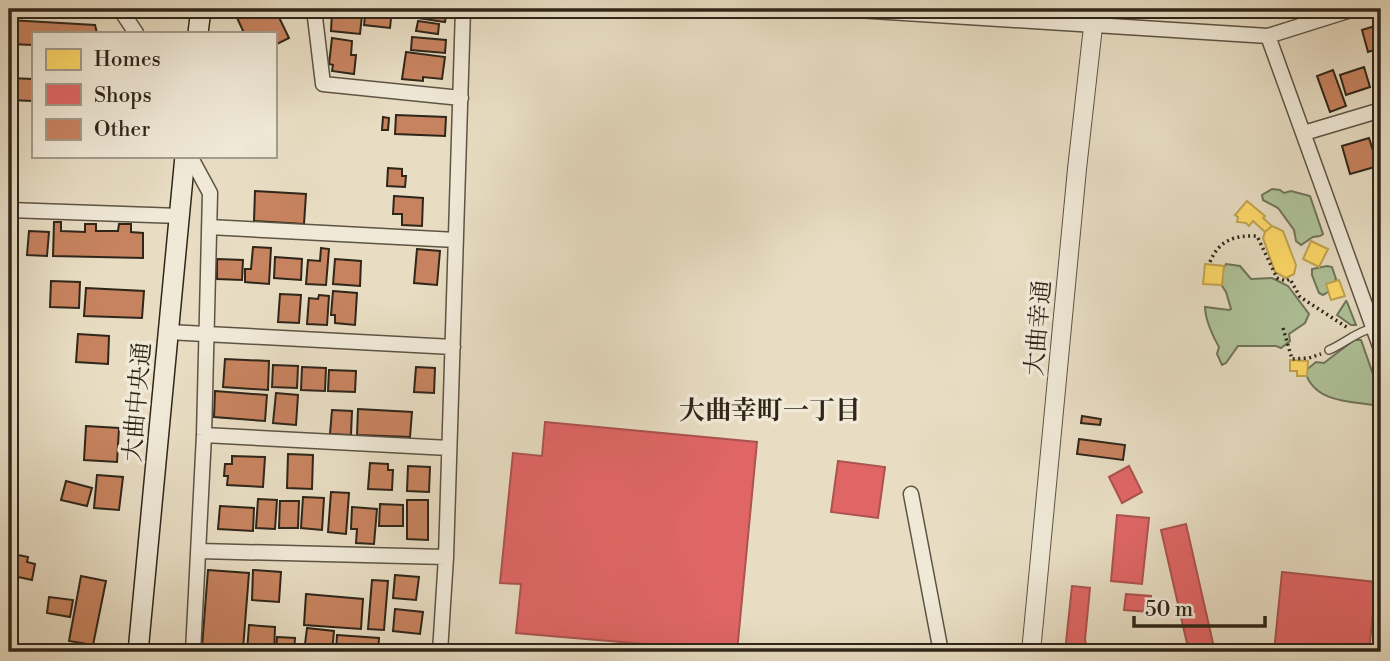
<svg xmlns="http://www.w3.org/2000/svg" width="1390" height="661" font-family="'Libre Bodoni','Noto Serif JP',serif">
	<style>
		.green { fill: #afc299; stroke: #6f745a; stroke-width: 2 }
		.homes { fill: #ffd966; stroke: #c1a34f; stroke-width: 2 }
		.shops { fill: #e06666; stroke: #ab534f; stroke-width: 2 }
		.building { fill: #c7835f; stroke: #2f261a; stroke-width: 2 }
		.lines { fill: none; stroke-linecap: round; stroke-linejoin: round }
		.service-casing { stroke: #5d5444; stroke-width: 10 }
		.minor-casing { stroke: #5d5444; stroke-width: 17 }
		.tertiary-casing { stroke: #5d5444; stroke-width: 20 }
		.secondary-casing { stroke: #2f261a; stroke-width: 22 }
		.path { stroke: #2f261a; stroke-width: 3.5; stroke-dasharray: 2 3.5; stroke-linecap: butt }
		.service { stroke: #f0e9d8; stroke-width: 7 }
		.minor { stroke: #f0e9d8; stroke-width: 14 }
		.tertiary { stroke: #f0e9d8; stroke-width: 18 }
		.secondary { stroke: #f0e9d8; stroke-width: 19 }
		.labels { text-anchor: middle; stroke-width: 7; stroke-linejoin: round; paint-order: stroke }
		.street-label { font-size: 24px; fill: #2f261a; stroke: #f0e9d8 }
		.neighbourhood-label { font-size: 26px; font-weight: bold; fill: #2f261a; stroke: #f0e9d8 }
	</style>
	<rect width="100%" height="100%" fill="#e8ddc3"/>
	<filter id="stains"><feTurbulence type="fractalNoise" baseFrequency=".00286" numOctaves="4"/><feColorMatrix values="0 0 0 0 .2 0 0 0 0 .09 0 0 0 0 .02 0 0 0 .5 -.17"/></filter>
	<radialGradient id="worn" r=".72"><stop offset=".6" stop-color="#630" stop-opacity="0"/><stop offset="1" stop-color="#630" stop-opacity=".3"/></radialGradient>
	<path class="green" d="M1272,189L1280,190L1284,193L1291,191L1310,196L1323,234L1320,236L1313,237L1301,245L1296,241L1294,230L1278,208L1263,200L1262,195Z
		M1226,264L1240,266L1251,279L1272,278L1288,286L1309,314L1305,323L1289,334L1290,341L1281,348L1276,346H1238L1226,363L1222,365L1217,354L1219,347C1213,337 1205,319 1205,307L1229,310L1231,309L1226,292L1217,278Z
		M1327,266L1332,267L1336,279L1331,290L1323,295L1319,293L1312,275V269Z
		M1346,301L1347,302L1356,325H1351L1337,315Z
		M1354,340H1361L1381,397V406C1352,401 1314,404 1305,371L1316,362L1324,363Z"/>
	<path class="homes" d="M1247,201L1265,216L1263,218L1272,226L1265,232L1253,221L1249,226L1246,223L1237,222L1238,217L1235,215Z
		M1272,226L1283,231L1296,265L1294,274L1286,278L1275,272L1263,238L1265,232Z
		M1311,241L1328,249L1319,267L1303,259Z
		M1205,264L1224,266L1222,285L1203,284Z
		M1339,280L1345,296L1331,300L1326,284Z
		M1290,360L1308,361L1307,376H1297V371H1290Z"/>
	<path class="shops" d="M545,422L757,442L737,652L516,633L521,584L500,583L513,453L542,456Z
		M838,461L885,467L878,518L831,512Z
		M1129,466L1142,492L1122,503L1109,477Z
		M1117,515L1149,518L1142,584L1111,581Z
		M1186,524L1215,652H1189L1161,530Z
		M1282,572L1376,582L1369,652H1274Z
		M1072,586L1090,588L1085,640L1088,652H1065Z
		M1126,594L1151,596L1149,612L1124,610Z"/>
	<path class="building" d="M233,9H275L289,38L275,45V33H244Z
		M366,9H392L390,28L364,25Z
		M419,9H447L445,22L417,18Z
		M332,12L362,15L360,34L331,31Z
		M9,20L95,25L97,33H33V45L9,44Z
		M418,21L439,24L438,34L416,31Z
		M1381,24V53L1375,55L1374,50L1368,52L1362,30Z
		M412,37L446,40L445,53L411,50Z
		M332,38L352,41L351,55H356L354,74L332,71L333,65L329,64Z
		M406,52L445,57L442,79L423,77V81L402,79Z
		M1381,65V91L1374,68Z
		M1364,67L1370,87L1346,95L1340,75Z
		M1333,70L1346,106L1330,112L1317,76Z
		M9,78L33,79V101L9,100Z
		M396,115L446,117L445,136L395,134Z
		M383,117L389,118L388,130H382Z
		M1369,138L1378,166L1350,174L1342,146Z
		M388,168L402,169V176H406L405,187L387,186Z
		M255,191L306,194L304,224L254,221Z
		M394,196L423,198L422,226L402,225V214H393Z
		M54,222H61V231L85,232V224H96V231H118L119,224H131V232L143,233V258L53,256Z
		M9,230H17L16,252H9Z
		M29,231L49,232L47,256L27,255Z
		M253,247L271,248L269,284L245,282V269H251Z
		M321,248L329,249L326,285L306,284L308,260L320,261Z
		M417,249L440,251L437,285L414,283Z
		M275,257L302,259L301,280L274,278Z
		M217,259L243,260L242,280L217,279Z
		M335,259L361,261L360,286L333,284Z
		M51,281L80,282L79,308L50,307Z
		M86,288L144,291L142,318L84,316Z
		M333,291L357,293L355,325L335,323V315H331Z
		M280,294L301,295L299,323L278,322Z
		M319,295L329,296L327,325L307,324L309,298L318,299Z
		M78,334L109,336L108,364L76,362Z
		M225,359L269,361L268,390L223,387Z
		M273,365L298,366L297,388L272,387Z
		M302,367L326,368L325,391L301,390Z
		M416,367L435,368L434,393L414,392Z
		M329,370L356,371L355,392L328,391Z
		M215,391L267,395L265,421L214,417Z
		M276,393L298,395L296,425L273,423Z
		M358,409L412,412L410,437L357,435Z
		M332,410L352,411L351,435L330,434Z
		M1082,416L1101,419L1100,425L1081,423Z
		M86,426L119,428L117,462L84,460Z
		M1079,439L1125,445L1123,460L1077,454Z
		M288,454L313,455L312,489L287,488Z
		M232,456L265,457L263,487L227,485L228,476H224L225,464H232Z
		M370,463L388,464V470H393L392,490L368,489Z
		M408,466L430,467L429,492L407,491Z
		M97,475L123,477L119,510L94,508Z
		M66,481L92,488L87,506L61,500Z
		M331,492L349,493L346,534L328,532Z
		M303,497L324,498L322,530L301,528Z
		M258,499L277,500L275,529L256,528Z
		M407,500H428V540L407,539Z
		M280,501H299L298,528H279Z
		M380,504L403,505V526H379Z
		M220,506L254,508L253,531L218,529Z
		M352,507L377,509L374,544L356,543L357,529H351Z
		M9,553L28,557L27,562L35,564L32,580L9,575Z
		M208,570L249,573L243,649L202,647Z
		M253,570L281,572L279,602L252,600Z
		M395,575L419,577L416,600L393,598Z
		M81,576L106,581L93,645L69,641Z
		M372,580L388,581L384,630L368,629Z
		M306,594L363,599L361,629L304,625Z
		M49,597L73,600L70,617L47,613Z
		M395,609L423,612L420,634L393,631Z
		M249,625L275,627L274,652H247Z
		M307,628L334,631L332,652H304Z
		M337,635L379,638L378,652H336Z
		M277,637L295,638L294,652H276Z"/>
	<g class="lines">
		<defs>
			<path id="service" d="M1329,350C1345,343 1356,332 1373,328"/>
			<path id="minor" d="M120,9L136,33
				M314,9L323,84L461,98
				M841,9L1268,36L1354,9
				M1268,36L1381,349
				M1304,133L1381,110
				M190,156L210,193L204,435L193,652
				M9,210L180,216
				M209,227L456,240
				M168,332L453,347
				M204,435L449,448
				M911,494L941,652
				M199,551L446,557
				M440,652L446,557L463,9"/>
			<path id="tertiary" d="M1031,652L1077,169L1095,9"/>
			<path id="secondary" d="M198,33L201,9
				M138,652L185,156"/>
		</defs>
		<use href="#service" class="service-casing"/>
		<use href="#minor" class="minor-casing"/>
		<use href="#tertiary" class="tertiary-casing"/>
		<use href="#secondary" class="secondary-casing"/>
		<path class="path" d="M1210,262C1219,240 1235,235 1257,236L1277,278L1286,281L1290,279L1300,297L1348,328
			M1283,328L1292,359L1309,358L1321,354"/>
		<use href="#service" class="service"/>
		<use href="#minor" class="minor"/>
		<use href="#tertiary" class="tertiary"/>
		<use href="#secondary" class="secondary"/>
	</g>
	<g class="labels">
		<g class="street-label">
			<text transform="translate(1038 328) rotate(-85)" y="8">大曲幸通</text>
			<text transform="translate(137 402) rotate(-85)" y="8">大曲中央通</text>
		</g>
		<g class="neighbourhood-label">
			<text x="770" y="419">大曲幸町一丁目</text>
		</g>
	</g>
	<rect width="1390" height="661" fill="none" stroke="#e8ddc3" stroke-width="35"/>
	<rect x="10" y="10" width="1369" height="640" fill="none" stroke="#2f261a" stroke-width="3.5"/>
	<rect x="18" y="18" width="1355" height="626" fill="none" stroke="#2f261a" stroke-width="2"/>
	<rect x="32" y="32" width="245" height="126" fill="#f0e9d8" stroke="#a39b8c" stroke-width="2"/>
	<rect x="46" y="49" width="35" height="21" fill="#ffd966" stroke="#a39b8c" stroke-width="2"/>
	<text x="94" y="66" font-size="21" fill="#2f261a">Homes</text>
	<rect x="46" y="84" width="35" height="21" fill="#e06666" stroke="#a39b8c" stroke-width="2"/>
	<text x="94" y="102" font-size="21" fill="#2f261a">Shops</text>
	<rect x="46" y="119" width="35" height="21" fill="#c7835f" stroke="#a39b8c" stroke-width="2"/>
	<text x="94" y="136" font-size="21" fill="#2f261a">Other</text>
	<path d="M1134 616v10h131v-10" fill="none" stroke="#2f261a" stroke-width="3.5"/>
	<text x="1145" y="616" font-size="21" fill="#2f261a" stroke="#f0e9d8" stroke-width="5" paint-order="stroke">50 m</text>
	<rect width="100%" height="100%" filter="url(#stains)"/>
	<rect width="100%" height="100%" fill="url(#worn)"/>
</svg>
